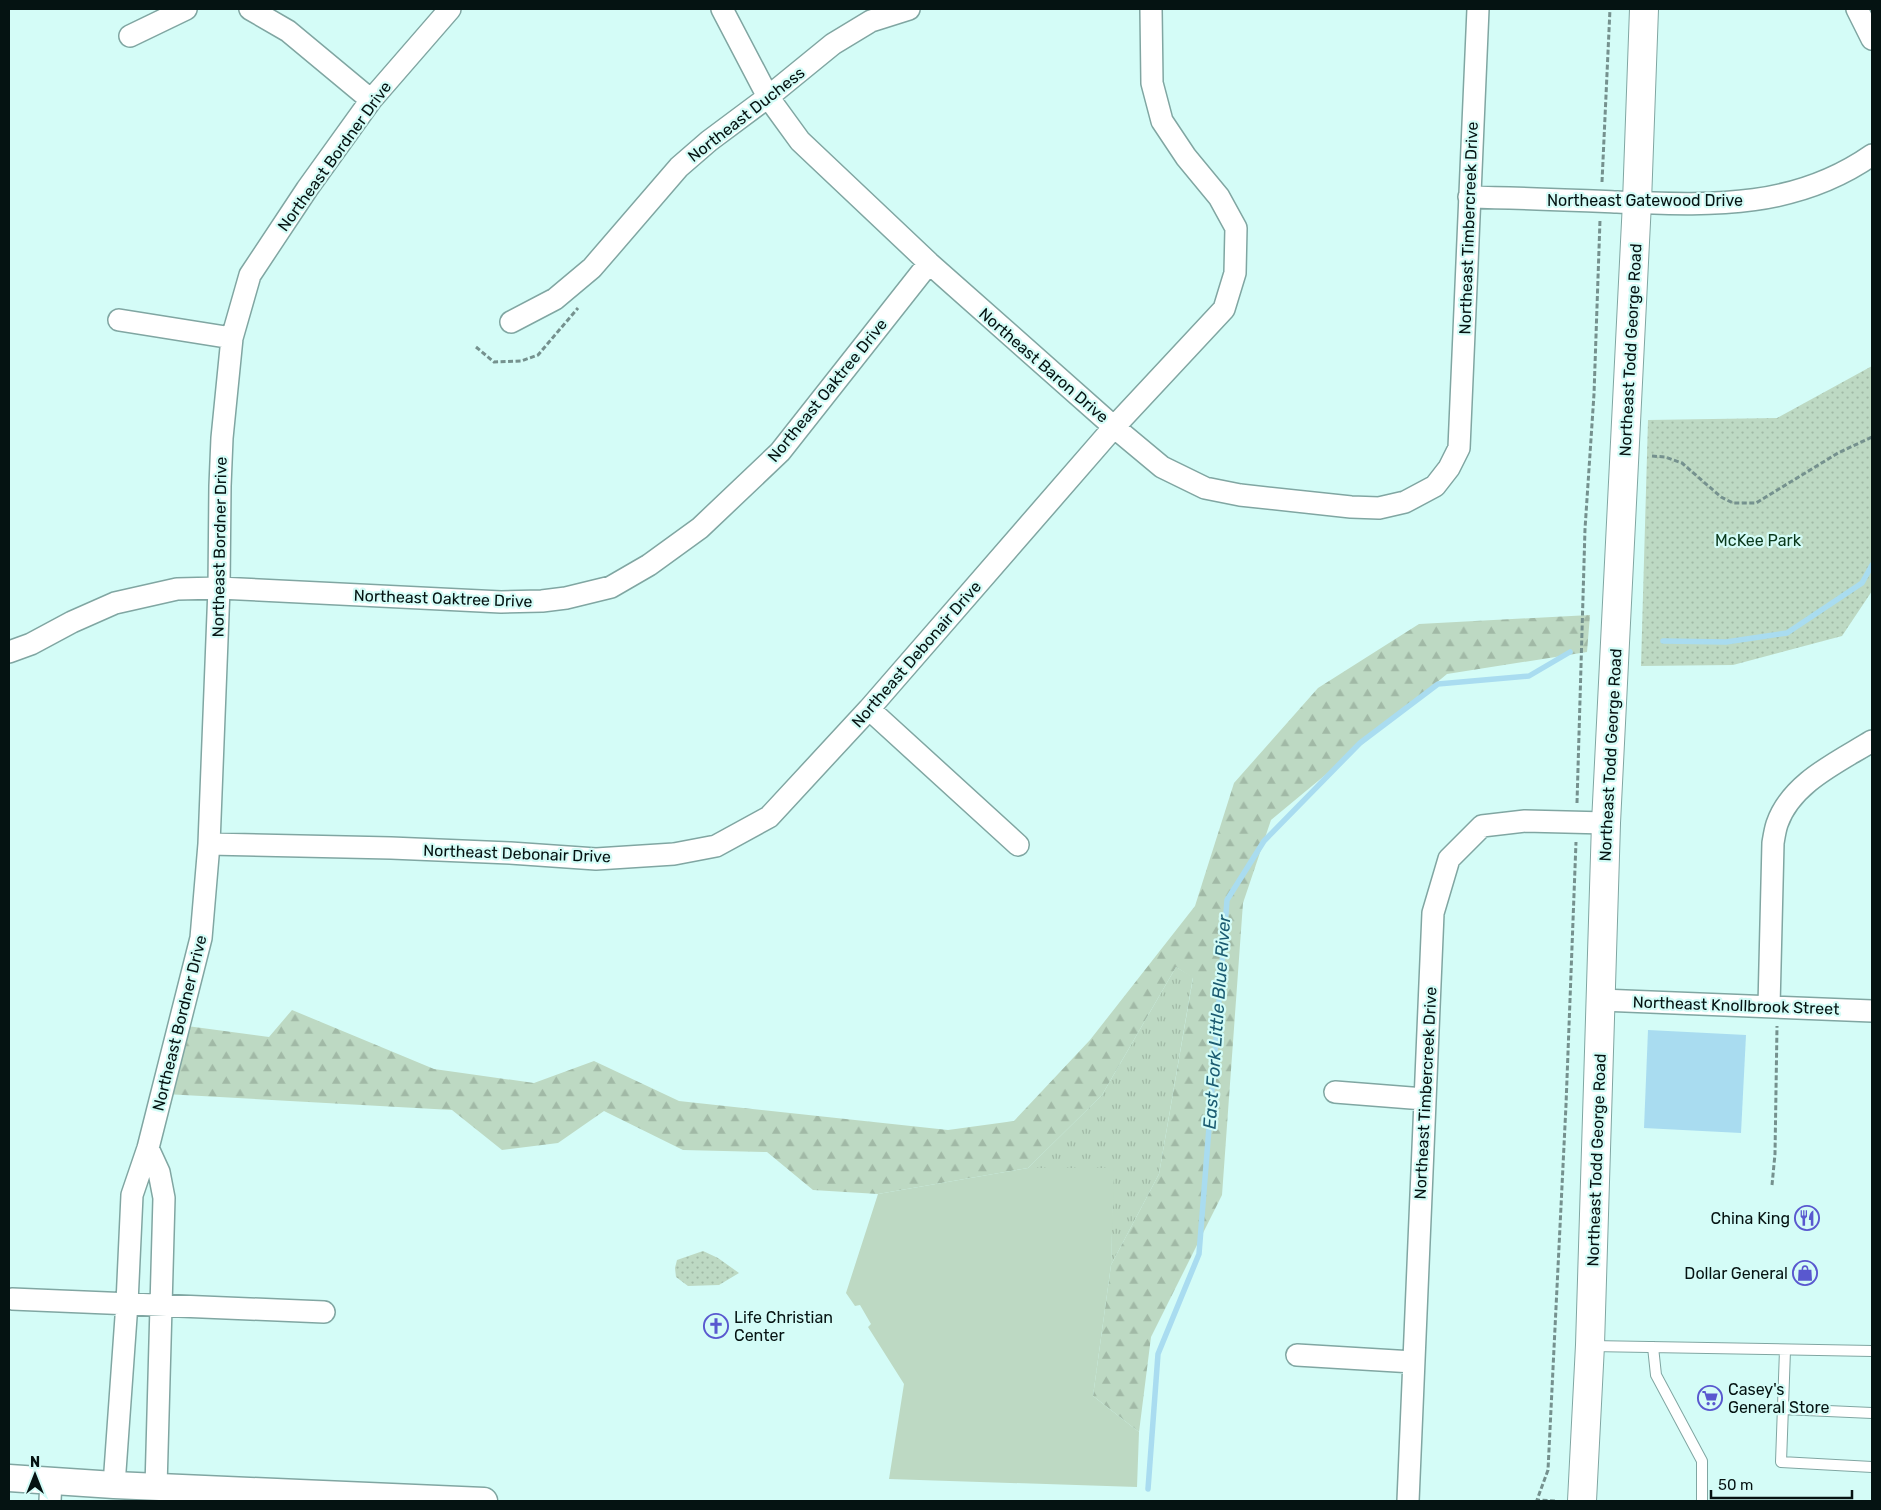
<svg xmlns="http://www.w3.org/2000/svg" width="1881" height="1510" font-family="Rubik,sans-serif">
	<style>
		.grass { fill: url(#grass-tufts) }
		.forest { fill: url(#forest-firs) }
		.park { fill: url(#park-dots) }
		.garden { fill: #bdd9c3 }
		.water { fill: #a9dcf0 }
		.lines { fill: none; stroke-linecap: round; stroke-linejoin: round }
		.stream { stroke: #a9dcf0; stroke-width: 5.5 }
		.service-casing { stroke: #80a6a2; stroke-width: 12 }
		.minor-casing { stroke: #80a6a2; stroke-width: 24 }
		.tertiary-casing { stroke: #80a6a2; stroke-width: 29 }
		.secondary-casing { stroke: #80a6a2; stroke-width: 30 }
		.path { stroke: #75918e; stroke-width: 3; stroke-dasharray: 5 2.5; stroke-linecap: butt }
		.service { stroke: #fff; stroke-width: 10 }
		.minor { stroke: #fff; stroke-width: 21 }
		.tertiary { stroke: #fff; stroke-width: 26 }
		.secondary { stroke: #fff; stroke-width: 28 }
		.labels { text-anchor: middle; stroke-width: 4.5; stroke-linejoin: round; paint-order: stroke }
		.street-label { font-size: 16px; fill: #051312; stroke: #d4fcf7 }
		.park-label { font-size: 16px; fill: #0a391c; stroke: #d4fcf7 }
		.poi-label { font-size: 16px; fill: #051312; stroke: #d4fcf7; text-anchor: end }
		.water-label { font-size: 18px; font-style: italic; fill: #1b5b71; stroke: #d4fcf7 }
	</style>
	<defs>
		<pattern id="grass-tufts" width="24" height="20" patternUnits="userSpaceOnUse" patternTransform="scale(1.25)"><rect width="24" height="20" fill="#bdd9c3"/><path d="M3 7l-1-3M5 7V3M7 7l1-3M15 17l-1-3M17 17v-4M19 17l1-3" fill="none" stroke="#a1b9a6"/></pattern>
		<pattern id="forest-firs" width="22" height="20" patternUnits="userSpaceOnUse" patternTransform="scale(1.25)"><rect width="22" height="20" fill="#bdd9c3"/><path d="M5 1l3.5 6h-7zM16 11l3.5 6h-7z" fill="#a1b9a6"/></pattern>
		<pattern id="park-dots" width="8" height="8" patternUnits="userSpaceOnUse" patternTransform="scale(1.25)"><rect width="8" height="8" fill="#bdd9c3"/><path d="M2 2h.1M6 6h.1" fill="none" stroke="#a1b9a6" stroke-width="1.8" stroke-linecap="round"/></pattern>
	</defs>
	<rect width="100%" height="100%" fill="#d4fcf7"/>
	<path class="grass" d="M1176,967L1193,977L1159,1174L1111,1265L1113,1168H1028L1102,1095Z"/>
	<path class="forest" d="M1590,615L1587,652L1447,674L1271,820L1243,903L1222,1195L1151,1337L1139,1432L1093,1396L1111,1265L1159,1174L1193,978L1176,967L1102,1095L1028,1168L878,1194L813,1190L767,1152L683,1150L604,1111L558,1143L502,1150L452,1110L165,1094L187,1026L269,1037L292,1010L434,1069L534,1083L594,1061L679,1101L948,1130L1014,1121L1090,1040L1195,906L1234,783L1318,688L1419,624Z"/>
	<path class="park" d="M1872,366V591L1842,636L1733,665L1641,666L1648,420L1777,418Z
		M703,1251L718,1258L739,1273L719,1285L688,1286L676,1277L675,1268L677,1260Z"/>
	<path class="garden" d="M1028,1168H1114L1111,1265L1093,1396L1139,1432L1137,1487L889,1479L904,1384L868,1327L871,1324L860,1305L855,1306L846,1293L878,1194Z"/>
	<path class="water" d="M1648,1030L1746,1035L1741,1133L1644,1128Z"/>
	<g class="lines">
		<path class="stream" d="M1663,641L1726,642L1787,633L1862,583L1872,565
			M1148,1489L1158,1354L1199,1254L1227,900L1264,841L1360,743L1438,684L1529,676L1570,652"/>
		<defs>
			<path id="service" d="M1591,1346L1872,1351
				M1653,1347L1656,1375L1702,1461V1501
				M1785,1350L1781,1462L1872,1467
				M1783,1409L1872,1413"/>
			<path id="minor" d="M250,9L288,31L371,100
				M722,9L768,97L800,141L929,263L1114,427L1162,467L1205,488L1240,495L1351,507L1379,508L1405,502L1435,486L1449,468L1459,448L1478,9
				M1857,9L1872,39
				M130,36L186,9
				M1469,197C1518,198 1567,200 1617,202C1709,205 1793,210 1872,155
				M119,320L232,338
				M511,322L555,299L592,268L679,167L709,141L768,97L833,44L871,21L909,9
				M9,652L31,644L72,622L115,603L177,589L219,588L501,602L542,601L566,598L611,587L649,565L700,528L780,452L929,263
				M869,709L1018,845
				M209,844L391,848L510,853L596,859L674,854L716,846L769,817L869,709L1114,427L1224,309L1235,273L1236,228L1219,197L1186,157L1162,121L1152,83L1151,9
				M1601,1000L1872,1011
				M1769,1006L1773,843C1774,837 1775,830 1777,824C1791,783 1838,762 1872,741
				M1335,1092L1424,1099
				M148,1148L159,1172L164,1198L156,1487
				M12,1299L324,1312
				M1297,1355L1413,1362
				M114,1485L127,1303L132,1195L148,1148L201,938L209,844L219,588L220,486L222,438L232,338L250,275L307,189L371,100L450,9
				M50,1501L51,1480
				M1408,1501L1433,913L1449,859L1482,826L1525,821L1606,823"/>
			<path id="tertiary" d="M9,1478L114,1485L484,1501"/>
			<path id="secondary" d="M1582,1501L1590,1345L1606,823L1637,202L1644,9"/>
		</defs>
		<use href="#service" class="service-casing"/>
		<use href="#minor" class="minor-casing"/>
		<use href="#tertiary" class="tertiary-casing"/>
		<use href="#secondary" class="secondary-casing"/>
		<path class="path" d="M1602,182L1610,9
			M476,347L494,362L521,361L538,355L578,308
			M1652,456L1665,457L1682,463L1721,497L1733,503H1756L1838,453L1872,437
			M1577,803L1585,529L1594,394L1600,220
			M1772,1185L1775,1154L1777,1026
			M1555,1501L1537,1500L1548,1470L1566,1105L1576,842"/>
		<use href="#service" class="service"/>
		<use href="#minor" class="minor"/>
		<use href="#tertiary" class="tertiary"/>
		<use href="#secondary" class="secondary"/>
	</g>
	<defs>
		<symbol id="restaurant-ring" viewBox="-11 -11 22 22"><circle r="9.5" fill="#d4fcf7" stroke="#5958cf" stroke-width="1.5"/><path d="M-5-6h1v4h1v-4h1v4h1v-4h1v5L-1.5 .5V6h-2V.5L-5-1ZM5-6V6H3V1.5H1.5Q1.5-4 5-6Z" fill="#5958cf"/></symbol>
		<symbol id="shop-ring" viewBox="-11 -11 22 22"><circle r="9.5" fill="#d4fcf7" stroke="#5958cf" stroke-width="1.5"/><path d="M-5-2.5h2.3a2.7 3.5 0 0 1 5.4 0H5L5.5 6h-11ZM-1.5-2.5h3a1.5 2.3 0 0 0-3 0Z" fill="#5958cf"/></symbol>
		<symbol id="church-ring" viewBox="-11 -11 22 22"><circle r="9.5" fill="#d4fcf7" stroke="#5958cf" stroke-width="1.5"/><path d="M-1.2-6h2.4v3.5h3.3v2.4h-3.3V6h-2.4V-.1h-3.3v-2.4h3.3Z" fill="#5958cf"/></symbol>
		<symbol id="supermarket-ring" viewBox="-11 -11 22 22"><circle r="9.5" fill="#d4fcf7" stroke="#5958cf" stroke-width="1.5"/><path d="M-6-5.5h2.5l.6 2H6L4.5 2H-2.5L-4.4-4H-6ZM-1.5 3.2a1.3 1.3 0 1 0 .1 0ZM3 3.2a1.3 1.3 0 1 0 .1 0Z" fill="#5958cf"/></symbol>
	</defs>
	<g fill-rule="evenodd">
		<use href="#restaurant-ring" x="1793" y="1204" width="28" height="28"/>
		<use href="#shop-ring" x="1791" y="1259" width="28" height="28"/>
		<use href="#church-ring" x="702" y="1312" width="28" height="28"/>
		<use href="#supermarket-ring" x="1696" y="1384" width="28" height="28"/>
	</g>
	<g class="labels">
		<g class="street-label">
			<text transform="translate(746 114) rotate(-38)" y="6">Northeast Duchess</text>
			<text transform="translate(334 156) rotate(-54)" y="6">Northeast Bordner Drive</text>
			<text x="1645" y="206">Northeast Gatewood Drive</text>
			<text transform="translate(1468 228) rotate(-88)" y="6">Northeast Timbercreek Drive</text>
			<text transform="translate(1630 350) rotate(-87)" y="6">Northeast Todd George Road</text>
			<text transform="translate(1044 365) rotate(41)" y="6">Northeast Baron Drive</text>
			<text transform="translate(827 390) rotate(-51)" y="6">Northeast Oaktree Drive</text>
			<text transform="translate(219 547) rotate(-89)" y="6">Northeast Bordner Drive</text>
			<text transform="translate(443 598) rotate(2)" y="6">Northeast Oaktree Drive</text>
			<text transform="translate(916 654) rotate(-49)" y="6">Northeast Debonair Drive</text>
			<text transform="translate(1610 755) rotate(-87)" y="6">Northeast Todd George Road</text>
			<text transform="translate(517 853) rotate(2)" y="6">Northeast Debonair Drive</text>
			<text transform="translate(1736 1005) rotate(2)" y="6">Northeast Knollbrook Street</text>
			<text transform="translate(179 1023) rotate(-76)" y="6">Northeast Bordner Drive</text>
			<text transform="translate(1425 1093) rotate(-87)" y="6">Northeast Timbercreek Drive</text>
			<text transform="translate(1596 1160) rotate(-88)" y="6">Northeast Todd George Road</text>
		</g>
		<g class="park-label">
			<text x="1758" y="546">McKee Park</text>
		</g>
		<g class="poi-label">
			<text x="1790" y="1224">China King</text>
			<text x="1788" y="1279">Dollar General</text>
			<text x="734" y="1323" text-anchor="start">Life Christian<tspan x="734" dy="18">Center</tspan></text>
			<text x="1728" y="1395" text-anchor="start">Casey's<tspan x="1728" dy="18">General Store</tspan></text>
		</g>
		<g class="water-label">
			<text transform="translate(1217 1022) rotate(-86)" y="6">East Fork Little Blue River</text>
		</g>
	</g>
	<rect width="1881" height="1510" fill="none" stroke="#051312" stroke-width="20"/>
	<g transform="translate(35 1475)" stroke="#d4fcf7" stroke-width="4" paint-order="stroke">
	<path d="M0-4L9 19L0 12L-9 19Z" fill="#051312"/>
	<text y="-8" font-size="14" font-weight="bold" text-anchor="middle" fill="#051312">N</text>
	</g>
	<path d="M1711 1490v8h141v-8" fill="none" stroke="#051312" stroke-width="2.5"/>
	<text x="1718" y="1490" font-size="15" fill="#051312" stroke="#d4fcf7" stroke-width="4" paint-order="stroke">50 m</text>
</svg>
